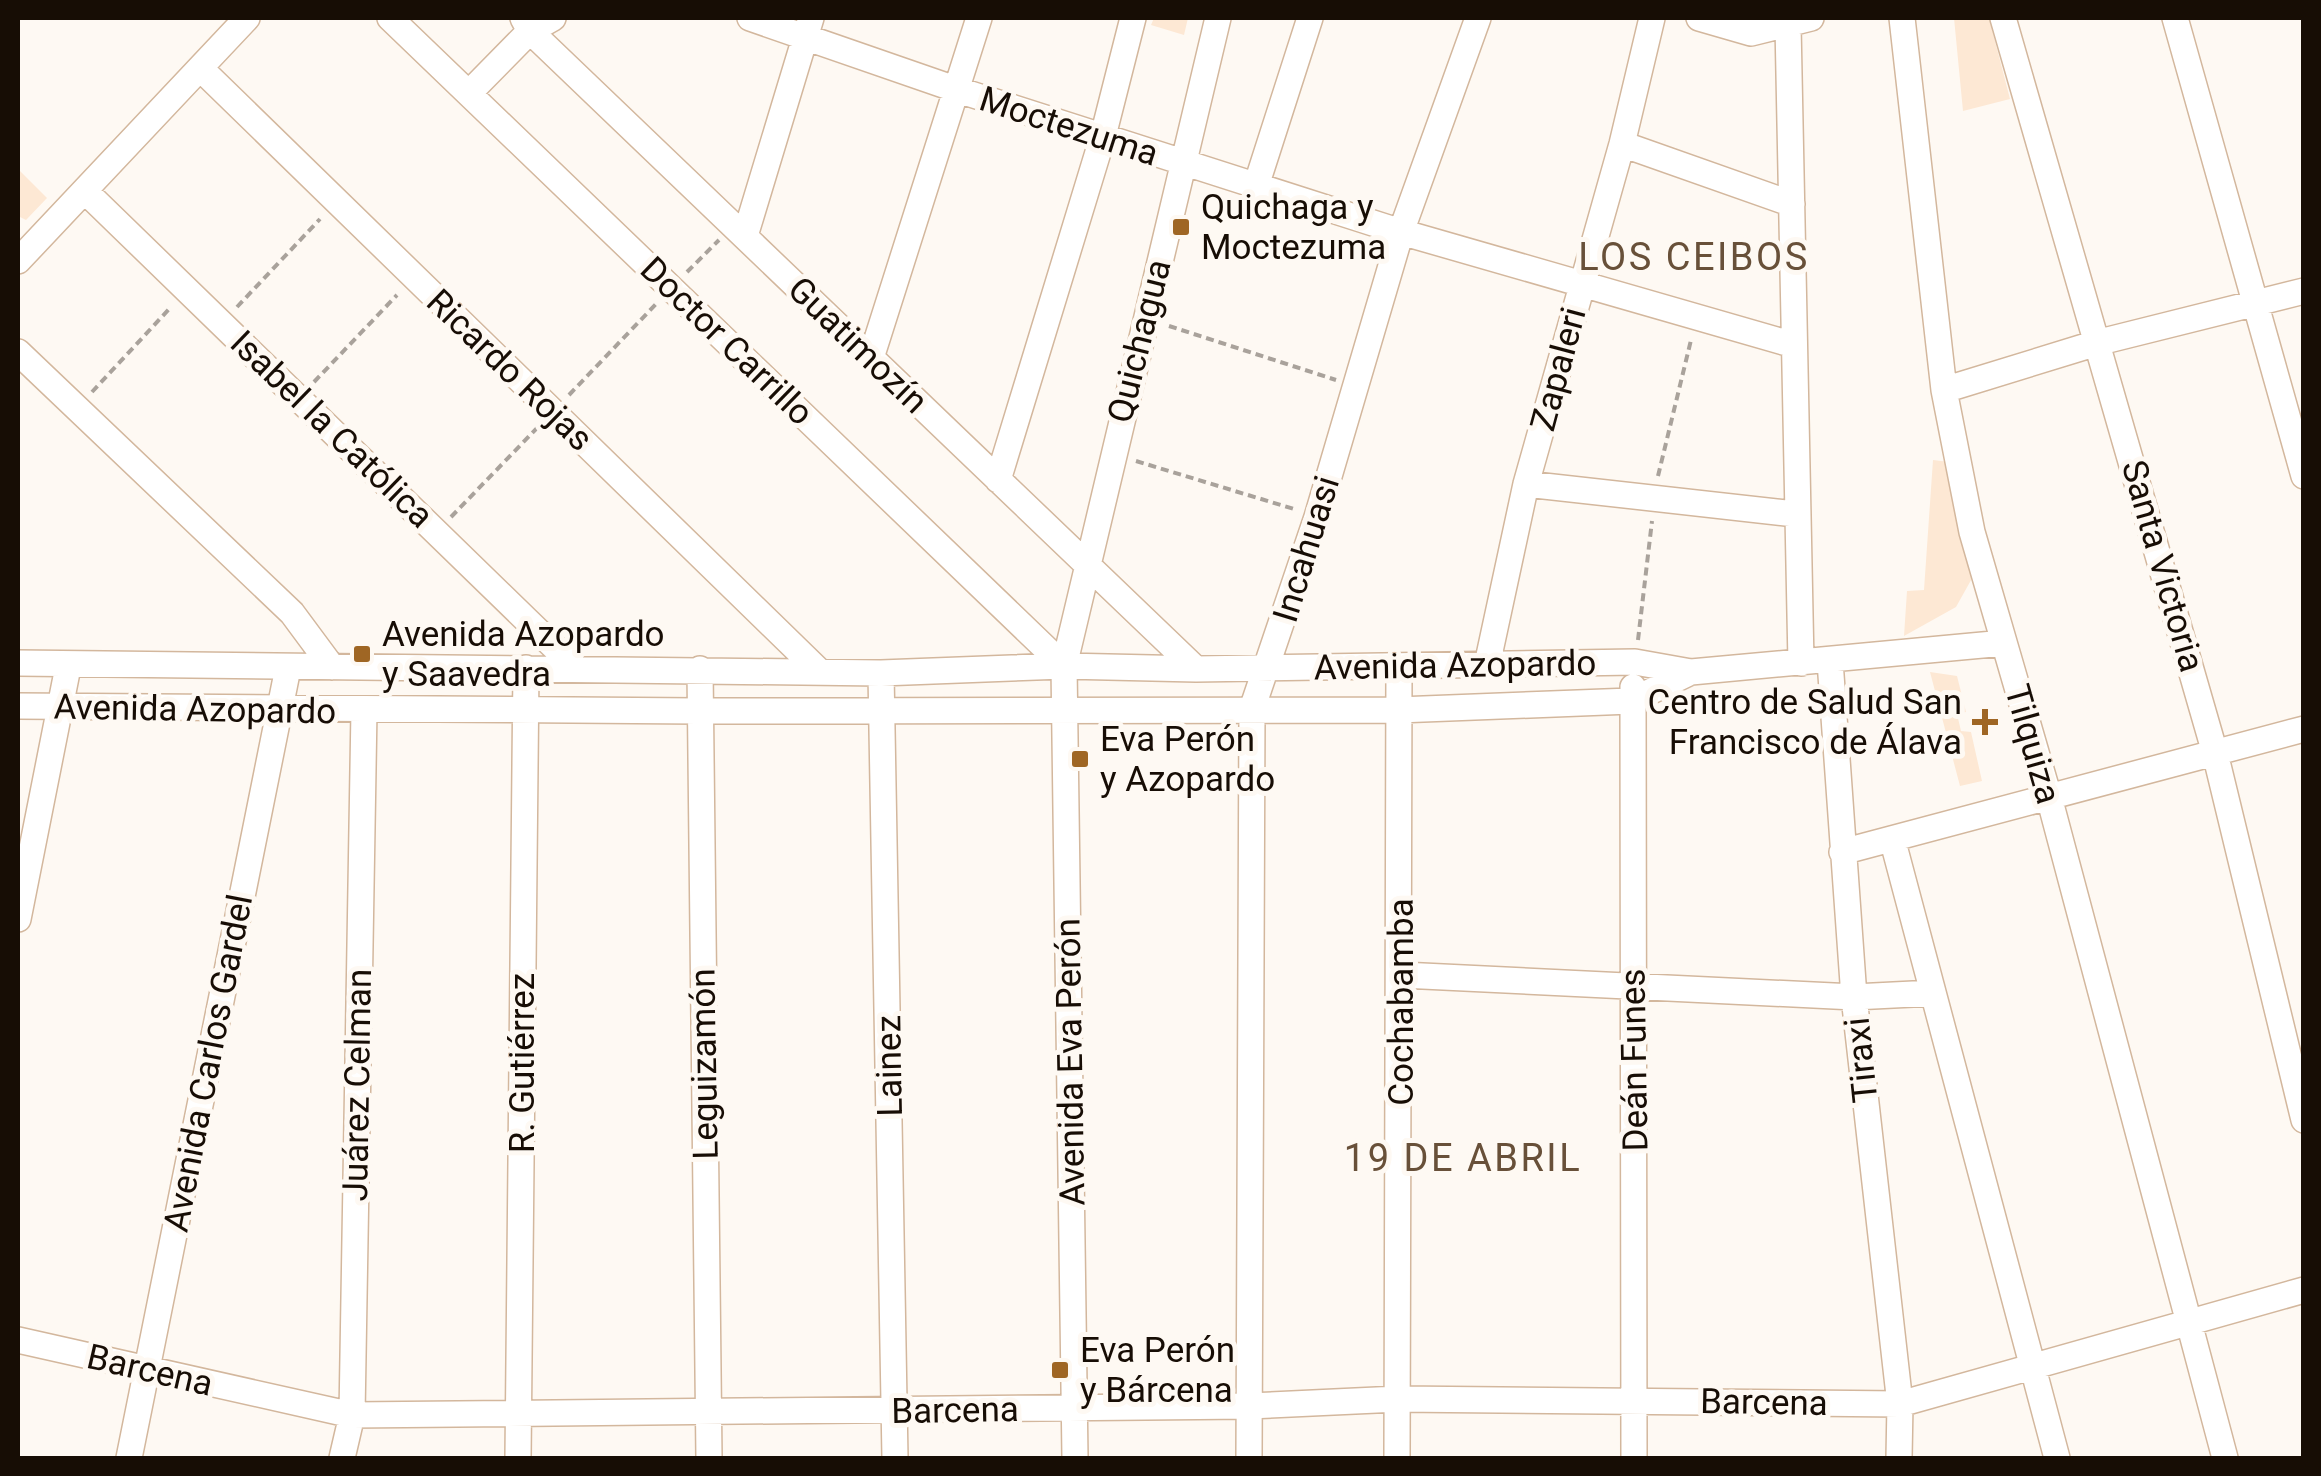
<svg xmlns="http://www.w3.org/2000/svg" width="2321" height="1476" font-family="Roboto,sans-serif">
	<style>
		.green { fill: #fde8d4 }
		.lines { fill: none; stroke-linecap: round; stroke-linejoin: round }
		.minor-casing { stroke: #d3b79d; stroke-width: 28 }
		.path { stroke: #a9a29b; stroke-width: 4; stroke-dasharray: 8 5; stroke-linecap: butt }
		.minor { stroke: #fff; stroke-width: 25 }
		.poi-dot { fill: #9f6624; stroke: #fef9f3; stroke-width: 4 }
		.labels { text-anchor: middle; stroke-width: 10; stroke-linejoin: round; paint-order: stroke }
		.street-label { font-size: 35px; fill: #170d05; stroke: #fef9f3 }
		.poi-label { font-size: 35px; fill: #170d05; stroke: #fef9f3; text-anchor: start }
		.neighbourhood-label { font-size: 38px; letter-spacing: 2.5px; fill: #685039; stroke: #fef9f3 }
	</style>
	<rect width="100%" height="100%" fill="#fef9f3"/>
	<path class="green" d="M1154,18H1188L1184,35L1151,25Z
		M1954,18H1989L2010,99L1963,111Z
		M18,169L47,198L26,220L18,216Z
		M1933,460L1957,463L1975,573L1956,607L1904,636L1907,591L1924,590Z
		M1930,672L1957,676L1966,712L1957,714L1961,731L1971,732L1982,781L1960,786Z"/>
	<g class="lines">
		<defs>
			<path id="minor" d="M390,18L1064,666
				M523,18L530,31L1196,669
				M750,18L958,90L1401,232L1794,345
				M1699,18L1751,33L1811,18
				M1902,18L1944,390L1972,532L2049,797L2225,1458
				M2003,18L2215,753L2304,1120
				M2175,18L2304,476
				M1788,25L1801,663
				M200,68L820,672
				M469,93L530,31L553,18
				M1622,144L1792,204
				M1256,186L1310,18
				M85,191L577,669
				M745,236L811,18
				M18,261L247,18
				M18,352L292,613L332,667
				M871,358L979,18
				M1944,390L2100,342L2304,291
				M998,480L1103,136L1133,18
				M1526,484L1795,514
				M1830,661L1854,997L1900,1404L1899,1458
				M18,663L881,673L1064,666L1196,669L1635,662L1691,672L2004,643
				M1487,665L1526,484L1622,144L1652,18
				M700,669L709,1458
				M881,673L895,1458
				M1633,687L1634,1458
				M18,706L698,711L1398,710L1631,701L1691,672
				M1893,842L2057,1458
				M1842,852L2304,729
				M18,919L68,667
				M1402,975L1854,997L1933,993
				M18,1340L352,1415L1249,1406L1398,1399L1900,1404L2304,1290
				M129,1458L288,668
				M342,1458L352,1415L364,710
				M518,1458L526,668
				M1075,1458L1064,666L1218,18
				M1249,1458L1252,709L1317,517L1401,232L1478,18
				M1397,1458L1399,666"/>
		</defs>
		<use href="#minor" class="minor-casing"/>
		<path class="path" d="M687,272L719,240
			M237,307L320,219
			M1169,326L1336,380
			M314,382L397,295
			M92,392L171,307
			M569,395L656,304
			M1136,461L1294,509
			M1658,476L1691,340
			M451,517L538,427
			M1638,640L1652,521"/>
		<use href="#minor" class="minor"/>
	</g>
	<g class="poi-dot">
		<rect x="1171" y="217" width="20" height="20" rx="5"/>
		<rect x="352" y="644" width="20" height="20" rx="5"/>
		<path d="M1980 707h10v10h10v10h-10v10h-10v-10h-10v-10h10z"/>
		<rect x="1070" y="749" width="20" height="20" rx="5"/>
		<rect x="1050" y="1360" width="20" height="20" rx="5"/>
	</g>
	<g class="labels">
		<g class="street-label">
			<text transform="translate(1069 126) rotate(18)" y="12">Moctezuma</text>
			<text transform="translate(727 341) rotate(44)" y="12">Doctor Carrillo</text>
			<text transform="translate(1139 341) rotate(-76)" y="12">Quichagua</text>
			<text transform="translate(858 345) rotate(44)" y="12">Guatimozín</text>
			<text transform="translate(1558 369) rotate(-75)" y="12">Zapaleri</text>
			<text transform="translate(510 370) rotate(44)" y="12">Ricardo Rojas</text>
			<text transform="translate(332 429) rotate(44)" y="12">Isabel la Católica</text>
			<text transform="translate(1306 549) rotate(-73)" y="12">Incahuasi</text>
			<text transform="translate(2163 566) rotate(74)" y="12">Santa Victoria</text>
			<text transform="translate(1455 665) rotate(-1)" y="12">Avenida Azopardo</text>
			<text transform="translate(195 709) rotate(1)" y="12">Avenida Azopardo</text>
			<text transform="translate(2033 744) rotate(74)" y="12">Tilquiza</text>
			<text transform="translate(1401 1002) rotate(-90)" y="12">Cochabamba</text>
			<text transform="translate(1634 1060) rotate(-91)" y="12">Deán Funes</text>
			<text transform="translate(1861 1060) rotate(-96)" y="12">Tiraxi</text>
			<text transform="translate(1070 1062) rotate(-91)" y="12">Avenida Eva Perón</text>
			<text transform="translate(208 1063) rotate(-79)" y="12">Avenida Carlos Gardel</text>
			<text transform="translate(522 1063) rotate(-90)" y="12">R. Gutiérrez</text>
			<text transform="translate(704 1064) rotate(-91)" y="12">Leguizamón</text>
			<text transform="translate(889 1066) rotate(-91)" y="12">Lainez</text>
			<text transform="translate(357 1085) rotate(-89)" y="12">Juárez Celman</text>
			<text transform="translate(150 1370) rotate(13)" y="12">Barcena</text>
			<text transform="translate(1764 1402) rotate(1)" y="12">Barcena</text>
			<text transform="translate(955 1410) rotate(-1)" y="12">Barcena</text>
		</g>
		<g class="poi-label">
			<text x="1201" y="219">Quichaga y<tspan x="1201" dy="40">Moctezuma</tspan></text>
			<text x="382" y="646">Avenida Azopardo<tspan x="382" dy="40">y Saavedra</tspan></text>
			<text x="1962" y="714" text-anchor="end">Centro de Salud San<tspan x="1962" dy="40">Francisco de Álava</tspan></text>
			<text x="1100" y="751">Eva Perón<tspan x="1100" dy="40">y Azopardo</tspan></text>
			<text x="1080" y="1362">Eva Perón<tspan x="1080" dy="40">y Bárcena</tspan></text>
		</g>
		<g class="neighbourhood-label">
			<text x="1694" y="270">LOS CEIBOS</text>
			<text x="1463" y="1171">19 DE ABRIL</text>
		</g>
	</g>
	<rect width="2321" height="1476" fill="none" stroke="#170d05" stroke-width="40"/>
</svg>
